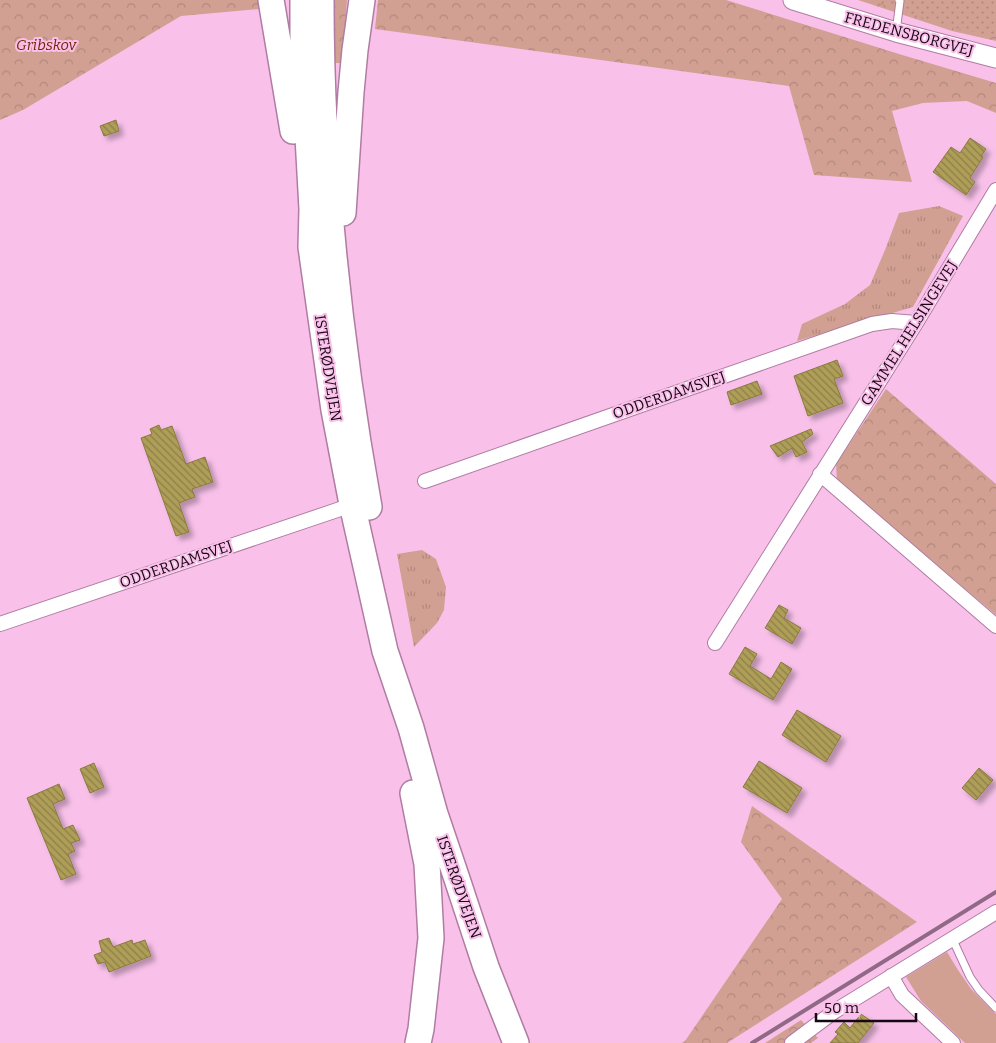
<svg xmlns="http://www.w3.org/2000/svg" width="996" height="1043" font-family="Bitter,serif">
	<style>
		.grass { fill: url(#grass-tufts) }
		.forest { fill: url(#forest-crowns) }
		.park { fill: url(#park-dots) }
		.pitch { fill: #d1a092 }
		.building { fill: url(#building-back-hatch); stroke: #897a3e; filter: url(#shadow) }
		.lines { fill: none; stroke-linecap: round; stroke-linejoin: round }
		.lane-casing { stroke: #b07ca2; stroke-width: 9 }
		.street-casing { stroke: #b07ca2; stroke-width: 16 }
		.secondary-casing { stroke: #b07ca2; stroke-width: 21 }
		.highway-casing { stroke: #b07ca2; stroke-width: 28 }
		.lane { stroke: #fff; stroke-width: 7 }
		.street { stroke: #fff; stroke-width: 14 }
		.secondary { stroke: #fff; stroke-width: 19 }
		.highway { stroke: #fff; stroke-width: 25 }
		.rail { stroke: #8f6985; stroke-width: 4 }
		.labels { text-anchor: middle; stroke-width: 4; stroke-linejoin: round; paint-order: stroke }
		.street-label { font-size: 15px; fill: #170613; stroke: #f9c1ea }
		.park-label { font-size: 15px; font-style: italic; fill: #78240a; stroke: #f9c1ea }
	</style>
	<defs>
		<pattern id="grass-tufts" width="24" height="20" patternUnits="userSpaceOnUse" patternTransform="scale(1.25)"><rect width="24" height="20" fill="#d1a092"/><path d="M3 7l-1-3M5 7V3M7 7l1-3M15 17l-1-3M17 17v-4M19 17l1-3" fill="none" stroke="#b3887d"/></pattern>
		<pattern id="forest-crowns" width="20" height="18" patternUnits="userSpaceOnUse" patternTransform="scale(1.25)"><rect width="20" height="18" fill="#d1a092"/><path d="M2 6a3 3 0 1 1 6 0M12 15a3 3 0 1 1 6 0" fill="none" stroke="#b3887d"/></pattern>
		<pattern id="park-dots" width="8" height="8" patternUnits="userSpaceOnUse" patternTransform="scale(1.25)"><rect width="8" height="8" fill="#d1a092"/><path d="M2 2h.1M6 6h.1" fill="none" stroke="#b3887d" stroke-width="1.8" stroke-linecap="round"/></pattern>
		<pattern id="building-back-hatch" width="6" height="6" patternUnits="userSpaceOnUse" patternTransform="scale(1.25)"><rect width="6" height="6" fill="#ae9e58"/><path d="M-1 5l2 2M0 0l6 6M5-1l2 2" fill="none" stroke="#8d7f48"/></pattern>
		<filter id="shadow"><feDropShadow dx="4.5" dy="4.5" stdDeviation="2.5" flood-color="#0004"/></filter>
	</defs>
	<rect width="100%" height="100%" fill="#f9c1ea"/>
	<path class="grass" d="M939,206L963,216L913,307L797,341L802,324L845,304L870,285L885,250L899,213Z
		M422,550L436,559L446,587L444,610L437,623L414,647L397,554Z"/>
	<path class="forest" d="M0,0H258L259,9L181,16L23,110L0,120Z
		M335,0H347L342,63H335Z
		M378,0H726L899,54L996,83V113L967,101L923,103L892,111L912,182L814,175L789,86L375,29Z
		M858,0H996V41L952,31Z
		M886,389L996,484V615L837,481L836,464Z
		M752,806L917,922L727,1043H682L685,1041L782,899L741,842Z
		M801,1020L818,1038L811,1043H765Z"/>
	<path class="park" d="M869,0H996V37L955,28Z"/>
	<path class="pitch" d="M947,952L958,970L971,989L996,1014V1043H965L921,1001L906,977Z"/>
	<path class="building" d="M116,120L119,131L104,136L100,126Z
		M970,138L986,149L981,156L983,157L970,178L975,182L966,195L933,172L951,147L960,153Z
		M837,360L843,376L834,379L843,403L808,416L794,376Z
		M757,381L762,394L731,405L727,392Z
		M159,425L161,430L172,426L186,464L205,457L213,482L192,489L195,497L179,503L189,532L176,536L141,438L152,434L150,429Z
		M811,429L813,434L802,442L807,452L796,457L792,448L778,457L770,446Z
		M779,605L788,610L784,618L801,628L792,644L765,628Z
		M745,647L757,654L750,666L771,679L781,662L792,669L773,700L729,674Z
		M797,710L841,736L826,762L782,735Z
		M759,761L802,788L787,813L743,787Z
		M94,763L104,787L90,793L80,769Z
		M979,768L993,780L976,800L962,788Z
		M59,784L65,799L53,804L63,829L73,825L80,840L71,843L75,851L68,854L76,874L61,880L27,798Z
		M109,938L113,947L132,940L133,944L145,940L151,956L109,972L105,962L98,964L94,955L102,952L99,941Z
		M861,1014L874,1023L858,1043H830L838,1034L835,1032L844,1022L850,1028Z"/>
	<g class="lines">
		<defs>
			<path id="lane" d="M896,32L900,1L899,0
				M952,938L970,977L979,990L996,1008"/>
			<path id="street" d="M820,474L996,626
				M425,481L872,324L892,321L916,323
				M0,624L358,503
				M715,643L916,323L996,190
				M891,976L902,995L953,1043
				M792,1043L835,1011L996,912"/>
			<path id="secondary" d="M793,0L896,32L996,58"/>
			<path id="highway" d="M271,0L293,131
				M303,0V46L312,209L311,247L334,410L352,504L385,651L411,728L435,814L457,879L486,967L516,1043
				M321,0C321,170 339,340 369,507
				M343,213L351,92L355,50L362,0
				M413,793L427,864L431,938L421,1029L418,1043"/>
		</defs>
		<use href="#lane" class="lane-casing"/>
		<use href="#street" class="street-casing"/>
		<use href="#secondary" class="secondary-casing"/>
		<use href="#highway" class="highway-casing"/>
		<use href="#lane" class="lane"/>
		<use href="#street" class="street"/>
		<use href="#secondary" class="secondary"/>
		<use href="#highway" class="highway"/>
		<path class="rail" d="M752,1043L996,892"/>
	</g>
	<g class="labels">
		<g class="street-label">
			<text transform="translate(909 34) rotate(15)" y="5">FREDENSBORGVEJ</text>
			<text transform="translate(909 333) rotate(-58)" y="5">GAMMEL HELSINGEVEJ</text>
			<text transform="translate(328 368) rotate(81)" y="5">ISTERØDVEJEN</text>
			<text transform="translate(669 395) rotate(-19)" y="5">ODDERDAMSVEJ</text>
			<text transform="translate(176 564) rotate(-19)" y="5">ODDERDAMSVEJ</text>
			<text transform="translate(459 887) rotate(71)" y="5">ISTERØDVEJEN</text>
		</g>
		<g class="park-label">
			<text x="46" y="50">Gribskov</text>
		</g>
	</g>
	<path d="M816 1013v8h100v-8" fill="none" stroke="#170613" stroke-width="2.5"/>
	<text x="824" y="1013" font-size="15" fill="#170613" stroke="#f9c1ea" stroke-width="4" paint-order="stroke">50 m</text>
</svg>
